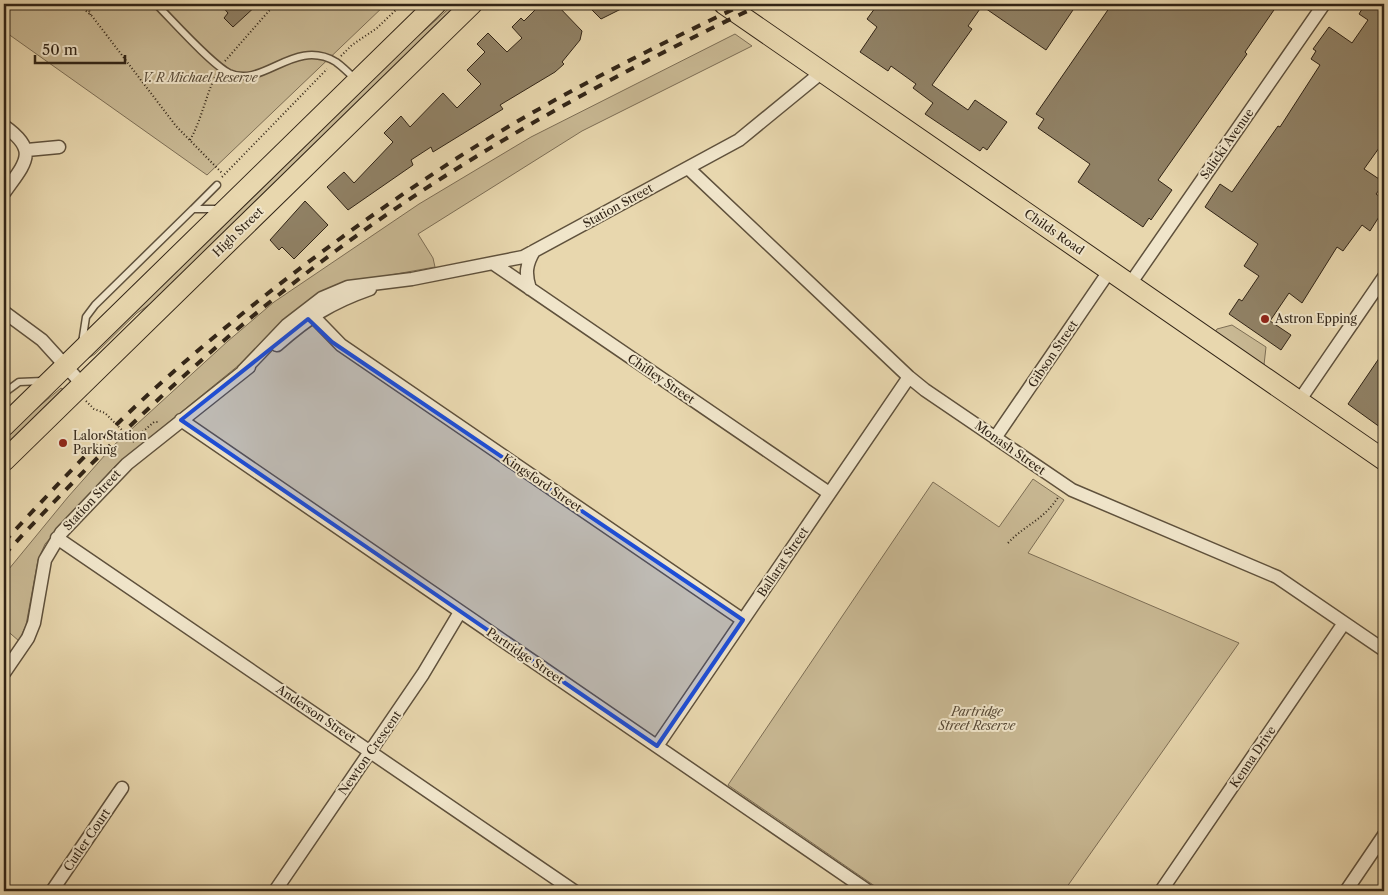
<svg xmlns="http://www.w3.org/2000/svg" width="1388" height="895" font-family="'Libre Caslon Text',serif">
	<style>
		.green { fill: #c9b994; stroke: #7d6e55 }
		.building { fill: #908165; stroke: #312416 }
		.lines { fill: none; stroke-linecap: round; stroke-linejoin: round }
		.lane-casing { stroke: #5f513c; stroke-width: 9 }
		.street-casing { stroke: #5f513c; stroke-width: 15 }
		.primary-casing { stroke: #312416; stroke-width: 22 }
		.path { stroke: #312416; stroke-width: 2; stroke-dasharray: 1 2.5; stroke-linecap: butt }
		.lane { stroke: #f0e5ca; stroke-width: 6 }
		.street { stroke: #f0e5ca; stroke-width: 12 }
		.primary { stroke: #e8d7ae; stroke-width: 20 }
		.rail { stroke: #312416; stroke-width: 4; stroke-dasharray: 9 9; stroke-linecap: butt }
		.marked { fill: #1d4ed8; fill-opacity: 0.2; stroke: #1d4ed8; stroke-width: 4; stroke-linejoin: round }
		.poi-dot { fill: #8f2418; stroke: #f0e5ca; stroke-width: 2 }
		.labels { text-anchor: middle; stroke-width: 4; stroke-linejoin: round; paint-order: stroke }
		.park-label { font-size: 12px; font-style: italic; fill: #574936; stroke: #f0e5ca }
		.street-label { font-size: 12px; fill: #312416; stroke: #f0e5ca }
		.poi-label { font-size: 12px; fill: #312416; stroke: #f0e5ca; text-anchor: start }
	</style>
	<rect width="100%" height="100%" fill="#e8d7ae"/>
	<filter id="stains"><feTurbulence type="fractalNoise" baseFrequency=".004" numOctaves="4"/><feColorMatrix values="0 0 0 0 .2 0 0 0 0 .09 0 0 0 0 .02 0 0 0 .5 -.17"/></filter>
	<radialGradient id="worn" r=".72"><stop offset=".6" stop-color="#630" stop-opacity="0"/><stop offset="1" stop-color="#630" stop-opacity=".3"/></radialGradient>
	<path class="green" d="M4,4H386L207,175L4,31Z
		M454,4H462L167,293L137,313L95,354L87,359L372,77Z
		M735,34L752,46L582,131L418,234L433,258L435,267L357,281L250,356L115,466L45,544L38,560L26,625L19,641L4,628V575L68,497L113,446L228,341L274,302L419,204L531,137Z
		M1232,325L1266,347L1264,365L1215,332L1217,329Z
		M61,388L64,390L4,453V436Z
		M1033,479L1064,500L1028,553L1239,643L1064,891H882L728,785L933,482L999,527Z"/>
	<path class="building" d="M220,4H258L233,27L224,18L228,13Z
		M541,4H556L582,31L580,40L562,62L564,64L555,72L500,105L503,109L433,152L431,147L411,160L413,165L348,210L327,187L344,172L354,183L393,142L384,133L401,116L410,127L443,93L457,108L481,84L467,70L485,52L477,44L488,33L507,52L522,38L512,27L521,18L524,21Z
		M586,4H631L601,19Z
		M878,4H1077L1046,50L982,6L968,26L972,29L932,85L968,110L975,100L1007,122L987,150L983,147L980,151L925,114L933,103L913,88L916,84L891,66L888,71L860,52L877,27L867,19Z
		M1112,4H1271L1276,7L1245,52L1247,54L1158,180L1172,190L1151,220L1149,218L1143,227L1078,182L1090,164L1038,128L1044,119L1036,114Z
		M1365,4H1384V141L1364,169L1382,181L1383,185L1376,194L1384,200V209L1370,231L1362,225L1343,251L1337,247L1302,303L1289,293L1270,321L1291,335L1281,350L1229,314L1239,299L1242,301L1259,276L1244,266L1258,244L1205,207L1220,184L1232,192L1278,126L1280,127L1320,65L1311,59L1316,51L1313,49L1329,27L1352,43L1368,20L1359,14Z
		M305,201L328,225L294,259L282,247L279,250L270,240Z
		M1384,351V430L1348,404Z"/>
	<g class="lines">
		<defs>
			<path id="lane" d="M156,4C172,20 211,64 229,73C263,89 294,37 336,62C343,67 350,74 356,80
				M193,209L217,185
				M82,343L86,317L95,305L193,209H220
				M4,393L19,382L43,381"/>
			<path id="street" d="M4,126C40,151 25,163 4,193
				M27,150L59,147
				M688,168L909,377L925,390L1072,490L1277,577L1384,650
				M494,264L829,493
				M1130,284L1324,4
				M530,289C525,274 526,264 534,251
				M308,311L341,345L743,620
				M4,312L42,340L82,384
				M277,345C309,317 330,303 370,289
				M243,371L287,325L322,298L348,287L412,279L523,257L739,140L822,72
				M1299,401L1384,277
				M181,420L868,891
				M995,438L1110,270
				M57,538L574,891
				M4,673L28,638L34,623L45,560L61,533L127,464L249,367
				M657,746L909,377
				M52,891L122,788
				M275,891L423,674L460,612
				M1161,891L1344,623
				M1346,891L1384,835"/>
			<path id="primary" d="M724,4L1384,460
				M4,426L436,4
				M4,461L472,4"/>
		</defs>
		<use href="#lane" class="lane-casing"/>
		<use href="#street" class="street-casing"/>
		<use href="#primary" class="primary-casing"/>
		<path class="path" d="M78,4L92,16L176,126L223,174
			M87,4L91,16
			M341,56L352,45L377,28L402,4
			M225,61L275,4
			M190,140C202,119 205,97 216,75
			M222,177L327,69
			M86,401L94,409L105,413L135,443
			M132,441L154,422H159
			M1008,543C1027,523 1043,521 1059,496"/>
		<use href="#lane" class="lane"/>
		<use href="#street" class="street"/>
		<use href="#primary" class="primary"/>
		<path class="rail" d="M4,542C55,487 107,431 163,381C253,301 350,228 451,162C544,102 644,52 744,4
			M4,555C98,453 199,356 309,271C448,164 604,79 762,4"/>
	</g>
	<path class="marked" d="M308,319L332,342L743,620L657,746L181,420Z"/>
	<g class="poi-dot">
		<circle cx="1265" cy="319" r="5"/>
		<circle cx="63" cy="443" r="5"/>
	</g>
	<g class="labels">
		<g class="park-label">
			<text x="200" y="82">V. R Michael Reserve</text>
			<text x="977" y="716">Partridge<tspan x="977" dy="14">Street Reserve</tspan></text>
		</g>
		<g class="street-label">
			<text transform="translate(1227 144) rotate(-55)" y="4">Salicki Avenue</text>
			<text transform="translate(618 206) rotate(-29)" y="4">Station Street</text>
			<text transform="translate(238 232) rotate(-44)" y="4">High Street</text>
			<text transform="translate(1054 232) rotate(35)" y="4">Childs Road</text>
			<text transform="translate(1053 354) rotate(-56)" y="4">Gibson Street</text>
			<text transform="translate(661 379) rotate(34)" y="4">Chifley Street</text>
			<text transform="translate(1010 448) rotate(35)" y="4">Monash Street</text>
			<text transform="translate(542 483) rotate(34)" y="4">Kingsford Street</text>
			<text transform="translate(92 500) rotate(-47)" y="4">Station Street</text>
			<text transform="translate(783 562) rotate(-56)" y="4">Ballarat Street</text>
			<text transform="translate(525 656) rotate(34)" y="4">Partridge Street</text>
			<text transform="translate(316 714) rotate(34)" y="4">Anderson Street</text>
			<text transform="translate(370 753) rotate(-55)" y="4">Newton Crescent</text>
			<text transform="translate(1253 757) rotate(-56)" y="4">Kenna Drive</text>
			<text transform="translate(87 840) rotate(-56)" y="4">Cutler Court</text>
		</g>
		<g class="poi-label">
			<text x="1275" y="323">Astron Epping</text>
			<text x="73" y="440">Lalor Station<tspan x="73" dy="14">Parking</tspan></text>
		</g>
	</g>
	<rect width="1388" height="895" fill="none" stroke="#e8d7ae" stroke-width="20"/>
	<rect x="5" y="5" width="1378" height="885" fill="none" stroke="#312416" stroke-width="2.5"/>
	<rect x="10" y="10" width="1368" height="875" fill="none" stroke="#312416"/>
	<path d="M35 55v8h90v-8" fill="none" stroke="#312416" stroke-width="2.5"/>
	<text x="42" y="55" font-size="15" fill="#312416" stroke="#f0e5ca" stroke-width="4" paint-order="stroke">50 m</text>
	<rect width="100%" height="100%" filter="url(#stains)"/>
	<rect width="100%" height="100%" fill="url(#worn)"/>
</svg>
